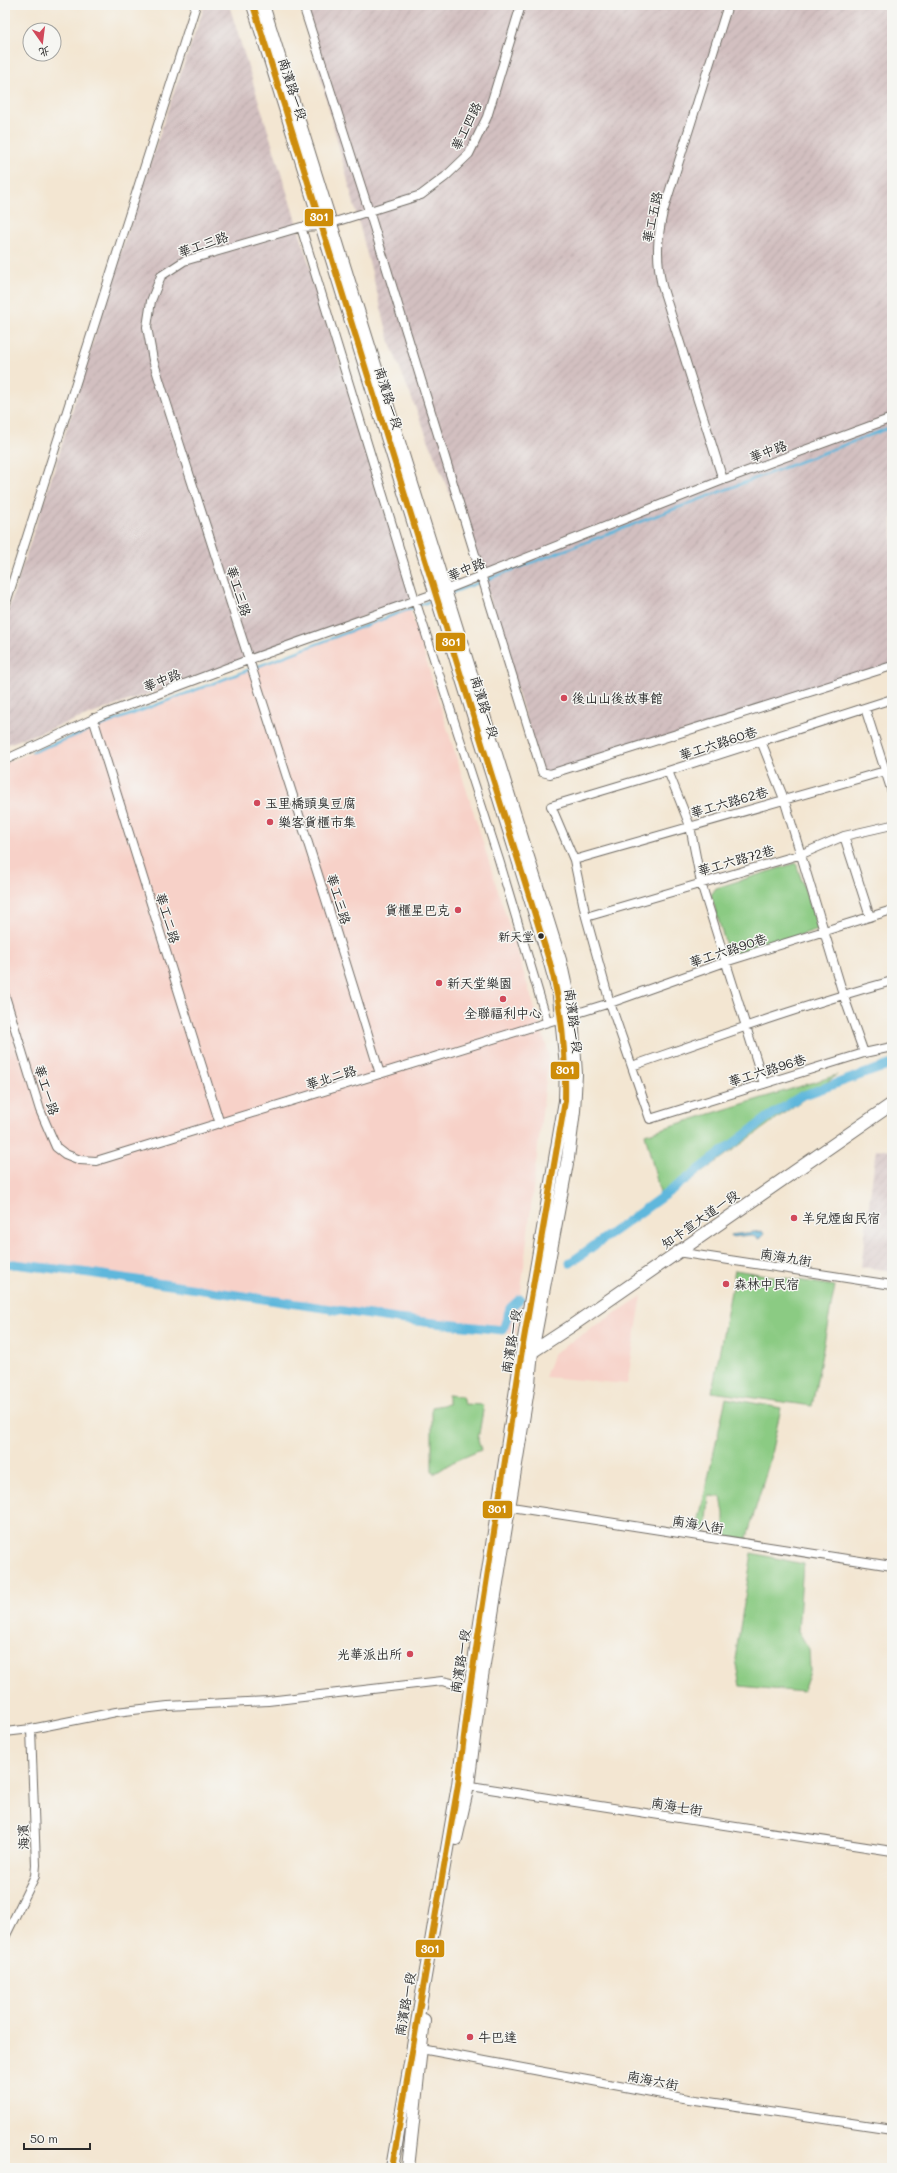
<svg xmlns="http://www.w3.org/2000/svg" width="897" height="2173" font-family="Mali,'LXGW WenKai TC',sans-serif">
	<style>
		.built { fill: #f7d1c8 }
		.industrial { fill: url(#industrial-furrows) }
		.green { fill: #8bcb83; stroke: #5b7b57 }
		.water { fill: url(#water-rules); stroke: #447184 }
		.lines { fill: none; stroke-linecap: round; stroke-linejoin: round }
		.stream { stroke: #5eb7dc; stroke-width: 2.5 }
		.canal { stroke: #5eb7dc; stroke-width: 9 }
		.street-casing { stroke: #716c65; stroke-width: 10 }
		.secondary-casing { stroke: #716c65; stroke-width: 14 }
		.street { stroke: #fff; stroke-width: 8 }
		.secondary { stroke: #fff; stroke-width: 12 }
		.bus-1-casing { stroke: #f6f6f2; stroke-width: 9 }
		.bus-1 { stroke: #ce8d09; stroke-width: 6 }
		.poi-dot { fill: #d1495b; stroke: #f6f6f2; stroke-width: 1.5 }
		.bus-dot { fill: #2b2b2b; stroke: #f6f6f2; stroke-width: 1.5 }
		.labels { text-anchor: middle; stroke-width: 3; stroke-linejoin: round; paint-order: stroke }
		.bus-label { font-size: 12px; fill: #2b2b2b; stroke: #f6f6f2; text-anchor: end }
		.street-label { font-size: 13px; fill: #2b2b2b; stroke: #f6f6f2 }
		.poi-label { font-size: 13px; fill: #2b2b2b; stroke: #f6f6f2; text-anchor: start }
		.line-badge { stroke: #f6f6f2; stroke-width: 1.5 }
		.badge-label { font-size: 11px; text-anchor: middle; font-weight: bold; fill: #fff }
	</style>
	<defs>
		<pattern id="industrial-furrows" width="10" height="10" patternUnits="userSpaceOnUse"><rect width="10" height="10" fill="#d2bfc0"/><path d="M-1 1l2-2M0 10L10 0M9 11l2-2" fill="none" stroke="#b4a4a5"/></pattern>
		<pattern id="water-rules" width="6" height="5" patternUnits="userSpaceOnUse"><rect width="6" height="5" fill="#5eb7dc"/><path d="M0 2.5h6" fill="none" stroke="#4e95b3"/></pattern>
	</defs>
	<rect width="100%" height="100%" fill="#f6f6f2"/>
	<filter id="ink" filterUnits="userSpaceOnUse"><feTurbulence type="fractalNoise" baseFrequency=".025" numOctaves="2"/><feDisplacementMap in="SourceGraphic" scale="8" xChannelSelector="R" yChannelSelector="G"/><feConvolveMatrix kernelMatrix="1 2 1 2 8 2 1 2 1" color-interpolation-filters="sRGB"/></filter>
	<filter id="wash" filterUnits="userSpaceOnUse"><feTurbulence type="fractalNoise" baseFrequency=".012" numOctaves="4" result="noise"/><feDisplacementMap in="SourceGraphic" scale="16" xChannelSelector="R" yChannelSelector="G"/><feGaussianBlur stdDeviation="0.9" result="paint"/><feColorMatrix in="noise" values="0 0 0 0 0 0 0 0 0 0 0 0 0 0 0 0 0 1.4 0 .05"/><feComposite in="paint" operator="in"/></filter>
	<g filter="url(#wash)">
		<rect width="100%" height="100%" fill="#f3e6d2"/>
		<path class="built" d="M410,609L549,1054L516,1333L16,1267L5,1251V763Z
			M642,1296L627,1384L545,1377L554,1353Z"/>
		<path class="industrial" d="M205,5H229L413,599L5,745V619L56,464L115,269L169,106Z
			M302,5H892V666L550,774L542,772L482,575L391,346Z
			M876,1149L892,1151V1271L861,1267Z"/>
		<path class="green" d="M796,863L818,929L730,959L711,895L716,888Z
			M837,1075L662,1201L645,1134Z
			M735,1270L835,1286L812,1406L712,1392Z
			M448,1395L462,1396L464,1404L484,1405L478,1439L481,1450L453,1462L434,1474L432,1470V1407L448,1404Z
			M726,1398L781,1408L769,1463L746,1541L724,1536V1513L721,1497L709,1496L706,1533L696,1532Z
			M752,1553L803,1564L798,1631L809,1649L810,1671L803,1692L740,1686L735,1659Z"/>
		<path class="water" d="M762,1231L764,1234L759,1239L751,1235L731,1237L730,1235Z"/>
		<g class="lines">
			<path class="stream" d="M451,593L892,427
				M32,752L433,600"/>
			<path class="canal" d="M570,1263L677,1186L767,1118L801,1096L892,1064
				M5,1265L14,1264L90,1273L397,1319L503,1330L510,1308L520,1299"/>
		</g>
	</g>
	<g filter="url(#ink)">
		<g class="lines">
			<defs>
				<path id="street" d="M303,5L369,211L542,772L550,774L892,666
					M301,227L415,600L499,860L547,1021
					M723,480L662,286C656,258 657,239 663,212L728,5
					M5,606L196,5
					M892,699L668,771L551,806L574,860L586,917L610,1003L650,1119L864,1053L892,1047
					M865,708L892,792
					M93,718L220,1124
					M761,741L784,799L843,994L864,1053
					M5,760L102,715L248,660L445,590L723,480L892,418
					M668,771L690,826L701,883L764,1084
					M844,836L870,917
					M574,860L892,769
					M586,917L802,854L844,836L892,825
					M5,996L40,1110L56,1147L65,1154L80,1160L96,1161L610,1003L725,962L892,910
					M632,1066C718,1036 804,1005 892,981
					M380,1074C308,835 228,599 153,360L147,327L151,301L161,276L184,261L301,227L322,226L421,195L445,177L469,154L487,117L521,5
					M677,1252L892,1285
					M505,1506L892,1566
					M5,1732L31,1729L116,1712L168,1706L268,1701L442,1681L475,1688
					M464,1785L892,1851
					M5,1937L35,1876L36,1865L31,1729
					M416,2048L689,2099L892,2129"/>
				<path id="secondary" d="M253,5L550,963L559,996L561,1018L566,1065L565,1101L522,1350L470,1688L458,1785L392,2168
					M263,5L560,960L572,1015L576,1074L574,1111L568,1158L532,1352L529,1383L480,1689L468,1786L456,1839
					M528,1351L532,1352L570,1327L892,1104
					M408,2168L424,2020"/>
			</defs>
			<use href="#street" class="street-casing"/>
			<use href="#secondary" class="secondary-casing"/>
			<use href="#street" class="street"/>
			<use href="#secondary" class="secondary"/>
			<defs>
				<path id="bus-1" d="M253,5L550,963C562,1008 566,1054 565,1101L522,1350L470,1688L458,1785L392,2168"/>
			</defs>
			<use href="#bus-1" class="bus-1-casing"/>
			<use href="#bus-1" class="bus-1"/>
		</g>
	</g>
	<g class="poi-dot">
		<circle cx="564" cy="698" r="4"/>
		<circle cx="257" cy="803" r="4"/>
		<circle cx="270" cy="822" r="4"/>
		<circle cx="458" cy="910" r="4"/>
		<circle cx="439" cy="983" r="4"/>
		<circle cx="503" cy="999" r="4"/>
		<circle cx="794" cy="1218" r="4"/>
		<circle cx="726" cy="1284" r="4"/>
		<circle cx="410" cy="1654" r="4"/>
		<circle cx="470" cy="2037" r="4"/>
	</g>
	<circle class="bus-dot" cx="541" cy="936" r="3.5"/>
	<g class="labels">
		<g class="bus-label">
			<text x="534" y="941">新天堂</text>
		</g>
		<g class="street-label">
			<text transform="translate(293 89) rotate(72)" y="5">南濱路一段</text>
			<text transform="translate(466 126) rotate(-64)" y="5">華工四路</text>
			<text transform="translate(652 217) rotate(-78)" y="5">華工五路</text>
			<text transform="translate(203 244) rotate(-19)" y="5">華工三路</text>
			<text transform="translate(389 398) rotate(73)" y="5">南濱路一段</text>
			<text transform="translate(768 451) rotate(-20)" y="5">華中路</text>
			<text transform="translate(466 569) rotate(-22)" y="5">華中路</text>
			<text transform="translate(239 591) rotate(72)" y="5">華工三路</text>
			<text transform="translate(162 680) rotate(-21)" y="5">華中路</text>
			<text transform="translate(485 707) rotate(73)" y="5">南濱路一段</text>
			<text transform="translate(718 743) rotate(-18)" y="5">華工六路60巷</text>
			<text transform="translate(729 802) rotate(-16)" y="5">華工六路62巷</text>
			<text transform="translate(736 860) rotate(-16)" y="5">華工六路72巷</text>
			<text transform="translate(339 899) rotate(73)" y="5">華工三路</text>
			<text transform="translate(168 918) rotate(73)" y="5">華工二路</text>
			<text transform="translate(728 950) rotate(-18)" y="5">華工六路90巷</text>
			<text transform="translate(574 1021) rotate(83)" y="5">南濱路一段</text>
			<text transform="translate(767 1070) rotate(-17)" y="5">華工六路96巷</text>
			<text transform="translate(331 1077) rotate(-17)" y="5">華北二路</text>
			<text transform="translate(47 1090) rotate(72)" y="5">華工一路</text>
			<text transform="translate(700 1219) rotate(-35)" y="5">知卡宣大道一段</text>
			<text transform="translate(786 1257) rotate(9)" y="5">南海九街</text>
			<text transform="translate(511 1341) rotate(-81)" y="5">南濱路一段</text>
			<text transform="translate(698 1524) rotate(9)" y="5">南海八街</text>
			<text transform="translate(460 1661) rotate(-81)" y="5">南濱路一段</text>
			<text transform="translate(677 1806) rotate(9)" y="5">南海七街</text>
			<text transform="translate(23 1837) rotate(-92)" y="5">海濱</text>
			<text transform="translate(405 2004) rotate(-80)" y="5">南濱路一段</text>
			<text transform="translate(653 2080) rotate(11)" y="5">南海六街</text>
		</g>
		<g class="poi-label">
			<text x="572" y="703">後山山後故事館</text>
			<text x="265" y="808">玉里橋頭臭豆腐</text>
			<text x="278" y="827">樂客貨櫃市集</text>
			<text x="450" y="915" text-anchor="end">貨櫃星巴克</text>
			<text x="447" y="988">新天堂樂園</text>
			<text x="503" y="1018" text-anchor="middle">全聯福利中心</text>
			<text x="802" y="1223">羊兒煙囪民宿</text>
			<text x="734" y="1289">森林中民宿</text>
			<text x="402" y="1659" text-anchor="end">光華派出所</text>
			<text x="478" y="2042">牛巴達</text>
		</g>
	</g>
	<g class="line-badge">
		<rect x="304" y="208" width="30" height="19" rx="4" fill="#ce8d09"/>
		<rect x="435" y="632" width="31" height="20" rx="4" fill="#ce8d09"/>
		<rect x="550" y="1061" width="30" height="19" rx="4" fill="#ce8d09"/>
		<rect x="482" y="1500" width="31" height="19" rx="4" fill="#ce8d09"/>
		<rect x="415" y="1939" width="30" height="19" rx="4" fill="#ce8d09"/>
	</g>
	<g class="badge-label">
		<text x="319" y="221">301</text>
		<text x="451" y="646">301</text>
		<text x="565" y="1074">301</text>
		<text x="497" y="1513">301</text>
		<text x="430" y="1953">301</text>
	</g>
	<rect width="897" height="2173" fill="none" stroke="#f6f6f2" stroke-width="20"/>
	<g transform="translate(42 42) rotate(166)"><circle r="19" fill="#f6f6f2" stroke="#a5a5a2"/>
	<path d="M0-3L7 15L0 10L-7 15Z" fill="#d1495b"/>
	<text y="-6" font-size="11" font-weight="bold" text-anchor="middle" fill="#2b2b2b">北</text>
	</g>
	<path d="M24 2143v6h66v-6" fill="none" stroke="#2b2b2b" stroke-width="2"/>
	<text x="30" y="2143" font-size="12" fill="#2b2b2b" stroke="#f6f6f2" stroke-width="3" paint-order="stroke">50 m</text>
</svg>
